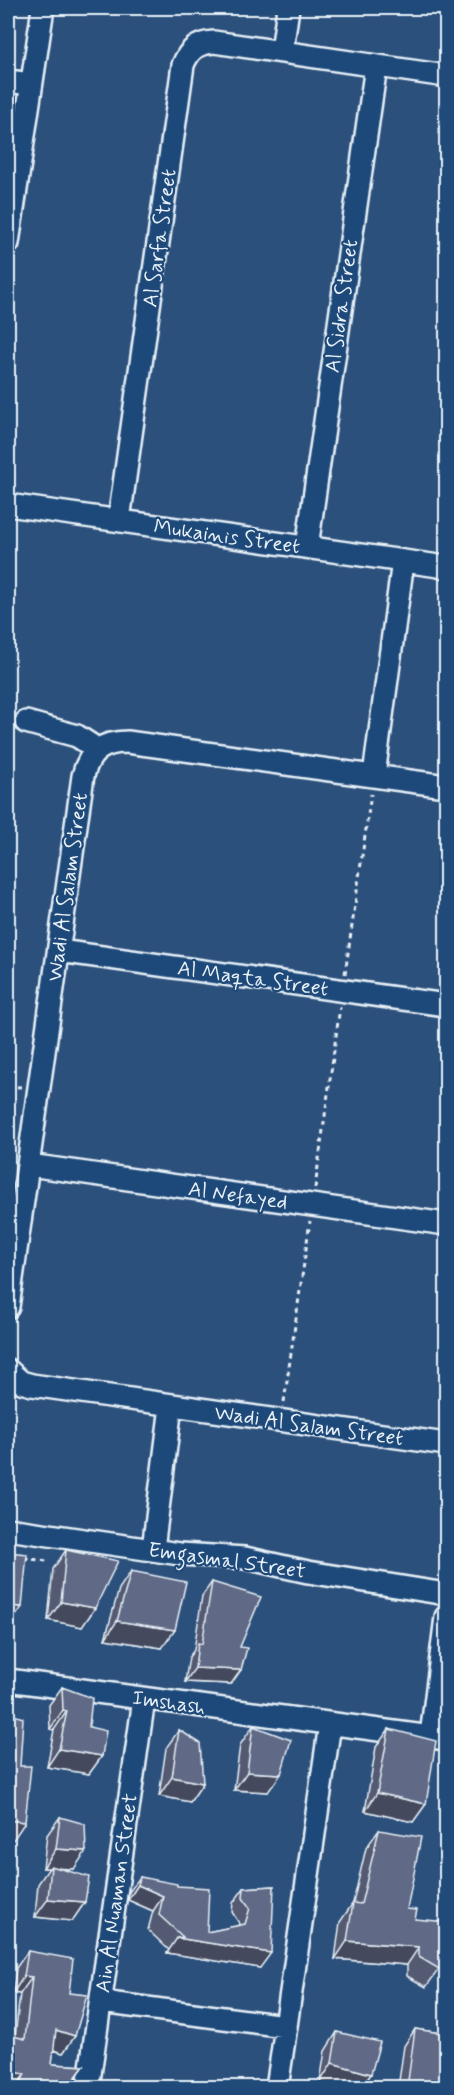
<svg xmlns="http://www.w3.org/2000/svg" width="454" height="2095" font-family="Mynerve,sans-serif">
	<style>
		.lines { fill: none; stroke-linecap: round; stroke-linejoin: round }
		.minor-casing { stroke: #e8f1f8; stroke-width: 26 }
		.path { stroke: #e8f1f8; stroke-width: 3; stroke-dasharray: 4.5 4.5; stroke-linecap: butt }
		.minor { stroke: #1f4a7a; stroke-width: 21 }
		.wall { fill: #535a72; stroke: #e8f1f8; stroke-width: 1.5 }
		.shaded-wall { fill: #444a5d; stroke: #e8f1f8; stroke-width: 1.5 }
		.building { fill: #616985; stroke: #e8f1f8; stroke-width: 1.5 }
		.labels { text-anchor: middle; stroke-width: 4.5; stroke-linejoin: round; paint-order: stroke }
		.street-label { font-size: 21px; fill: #e8f1f8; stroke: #1f4a7a }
	</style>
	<rect width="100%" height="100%" fill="#2c507c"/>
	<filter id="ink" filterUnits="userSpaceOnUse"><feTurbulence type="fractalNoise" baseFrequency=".0167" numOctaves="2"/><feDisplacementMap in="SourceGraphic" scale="12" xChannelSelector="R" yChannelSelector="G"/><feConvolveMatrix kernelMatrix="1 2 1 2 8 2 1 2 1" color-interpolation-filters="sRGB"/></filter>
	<g filter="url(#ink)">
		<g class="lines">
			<defs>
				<path id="minor" d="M282,51L288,8
					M8,81L31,84
					M8,243L43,8
					M8,505L446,567
					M119,520L183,65C189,50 197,43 214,42L446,76
					M307,547L376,66
					M26,722L77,736L97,749
					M374,775L403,561
					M59,951L446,1005
					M29,1165L446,1224
					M8,1307L83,776C89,752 102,742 127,742L446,786
					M8,1370L21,1382L32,1385L446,1444
					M8,1529L180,1554L245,1558L308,1572L446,1594
					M153,1549L171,1406
					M8,1680L446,1739
					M431,1736L446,1617
					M101,2002L285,2026
					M88,2088L144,1699
					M277,2088L330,1724"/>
			</defs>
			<use href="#minor" class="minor-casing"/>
			<path class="path" d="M8,41L12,8
				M345,974L371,794
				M8,1086L21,1087
				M315,1188L340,1007
				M284,1402L310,1221
				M24,1558L47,1561"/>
			<use href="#minor" class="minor"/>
		</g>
		<path class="wall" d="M66,1550L95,1608L82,1627L48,1620L53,1569Z
			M131,1571L162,1648L105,1639L119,1589Z
			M212,1582L240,1647L231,1684L185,1682L189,1657L194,1650L202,1596Z
			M62,1687L89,1727L102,1756L89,1774L47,1767L54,1730L50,1729L49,1705Z
			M253,1726L268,1792L234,1790L240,1745Z
			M389,1729L426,1804L413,1822L365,1811L376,1747Z
			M179,1730L203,1783L190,1802L159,1796L166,1748Z
			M60,1817L74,1869H61L85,1902L72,1921L35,1917L38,1884L49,1868H43L47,1835Z
			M379,1830L407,1909L415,1919L439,1969L426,1987L407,1976V1965L335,1959L340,1922L353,1903L366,1848Z
			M140,1877L177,1886L207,1932L238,1926L239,1923L232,1912L233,1903L244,1888L274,1886L260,1968L167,1953L169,1950L148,1930L153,1911L128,1900L129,1892Z
			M28,1951L69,1993L75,2036L63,2053L53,2050L52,2064L84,2066L68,2088H8V2044L13,2036L15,2037L20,1994L13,1993L16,1968Z
			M415,2029L447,2034V2085L445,2088H398L404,2046Z
			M337,2032L371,2074L361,2088H341L320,2082L325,2051Z"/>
		<path class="shaded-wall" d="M61,1602L95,1608L82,1627L48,1620Z
			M8,1606L22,1607L9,1626L8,1625Z
			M117,1621L175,1630L162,1648L105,1639Z
			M195,1668L241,1670L231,1684L185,1682Z
			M63,1710L67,1711L54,1730L50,1729Z
			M59,1749L102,1756L89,1774L47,1767Z
			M247,1772L281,1774L268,1792L234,1790Z
			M172,1777L203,1783L190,1802L159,1796Z
			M377,1793L426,1804L413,1822L365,1811Z
			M8,1820L25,1822L13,1840H8Z
			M56,1849L86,1851L74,1869L50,1868L51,1866L49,1868H43Z
			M138,1885L163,1896L153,1911L128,1900Z
			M48,1899L85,1902L72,1921L35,1917Z
			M177,1938L271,1953L260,1968L167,1953Z
			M347,1941L419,1947L407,1965L335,1959Z
			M24,1976L32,1977L20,1994L13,1993Z
			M56,2030L75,2036L63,2053L44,2047Z
			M332,2063L371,2074L361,2088H341L320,2082Z
			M84,2066L68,2088H53L59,2080Z
			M8,2071L25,2074L15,2088H8Z"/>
		<path class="building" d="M66,1550L118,1561L95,1608L61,1602Z
			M8,1552L27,1554L22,1607L8,1606Z
			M131,1571L186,1582L175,1630L117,1621Z
			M212,1582L261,1597L240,1647L247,1648L241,1670L195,1668L198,1643L202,1644Z
			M62,1687L92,1698L89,1727L106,1731L102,1756L59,1749L67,1711L63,1710Z
			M8,1713L23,1718L20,1766H31L25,1822L8,1820Z
			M253,1726L291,1740L281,1774L247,1772Z
			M389,1729L436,1741L426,1804L377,1793Z
			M179,1730L200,1743L203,1783L172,1777Z
			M60,1817L85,1824L86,1851L56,1849Z
			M379,1830L421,1837L407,1909L417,1910L415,1919L447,1922V1949L439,1969L419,1957V1947L347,1941L353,1903L361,1904Z
			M51,1866L89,1877L85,1902L48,1899Z
			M140,1877L177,1884V1886L209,1888L207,1932L245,1924L250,1908L243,1898L244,1888L274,1886L271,1953L177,1938L183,1937L159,1915L163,1896L138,1885Z
			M28,1951L73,1959L69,1993L87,1995L75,2036L56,2030L52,2064L84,2066L72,2082L59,2080V2088H18L25,2074L8,2071L13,2036L25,2039L32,1977L24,1976Z
			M415,2029L447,2034V2083L445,2082L444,2088H407Z
			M337,2032L380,2042L371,2074L332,2063Z"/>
	</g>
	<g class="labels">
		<g class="street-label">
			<text transform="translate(159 238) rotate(-82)" y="7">Al Sarfa Street</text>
			<text transform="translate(341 306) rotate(-82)" y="7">Al Sidra Street</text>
			<text transform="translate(227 536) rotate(8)" y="7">Mukainis Street</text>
			<text transform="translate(67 887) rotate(-82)" y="7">Wadi Al Salam Street</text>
			<text transform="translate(253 978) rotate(8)" y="7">Al Maqta Street</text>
			<text transform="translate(238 1195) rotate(8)" y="7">Al Nefayed</text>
			<text transform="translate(309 1425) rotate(8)" y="7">Wadi Al Salam Street</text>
			<text transform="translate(227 1560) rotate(8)" y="7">Emgasmal Street</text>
			<text transform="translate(169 1702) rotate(8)" y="7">Imshash</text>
			<text transform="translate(116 1893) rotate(-82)" y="7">Ain Al Nuaman Street</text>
		</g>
	</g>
	<rect width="454" height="2095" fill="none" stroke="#1f4a7a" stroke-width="30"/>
	<rect x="15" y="15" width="424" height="2065" fill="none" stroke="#e8f1f8" stroke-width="2" filter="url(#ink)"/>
</svg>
